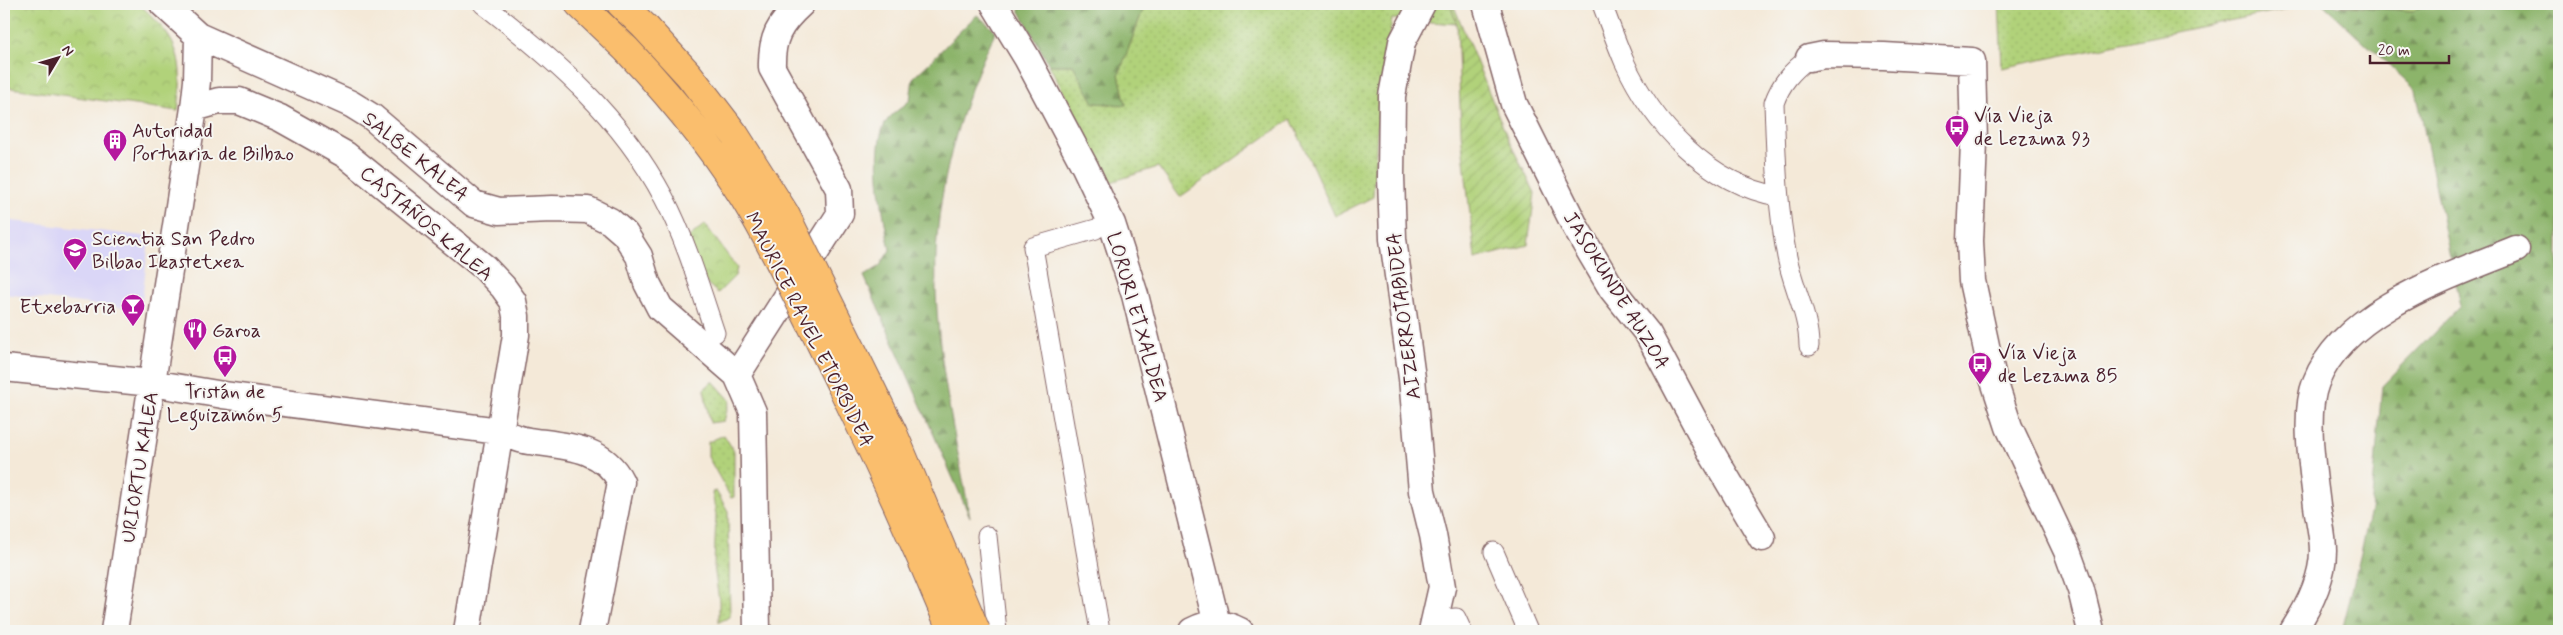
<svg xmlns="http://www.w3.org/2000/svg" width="2563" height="635" font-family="Mynerve,sans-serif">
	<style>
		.built { fill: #dad6f7 }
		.grass { fill: url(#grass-dots); stroke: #7e7852 }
		.forest { fill: url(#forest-firs); stroke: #6b6a4a }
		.park { fill: url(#park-crowns); stroke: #7e7852 }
		.garden { fill: url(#garden-furrows); stroke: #7e7852 }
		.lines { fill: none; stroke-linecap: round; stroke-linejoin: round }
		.pedestrian-casing { stroke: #866668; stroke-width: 21 }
		.minor-casing { stroke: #866668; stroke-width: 29 }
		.primary-casing { stroke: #866668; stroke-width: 30 }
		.trunk-casing { stroke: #866668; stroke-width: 30 }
		.pedestrian { stroke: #fff; stroke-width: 19 }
		.minor { stroke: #fff; stroke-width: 26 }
		.primary { stroke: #fabe6d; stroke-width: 28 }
		.trunk { stroke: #fabe6d; stroke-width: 28 }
		.primary-bridge-casing { stroke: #866668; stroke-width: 30; stroke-linecap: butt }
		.primary-bridge { stroke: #fabe6d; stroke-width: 28 }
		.labels { text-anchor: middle; stroke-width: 4; stroke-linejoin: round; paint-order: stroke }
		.poi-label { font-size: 20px; fill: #4a1f2b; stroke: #f6f6f2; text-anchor: start }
		.street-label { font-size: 20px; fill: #4a1f2b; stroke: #f6f6f2 }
	</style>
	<defs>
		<pattern id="grass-dots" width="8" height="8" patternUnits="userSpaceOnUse" patternTransform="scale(1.25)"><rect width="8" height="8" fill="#b1d27a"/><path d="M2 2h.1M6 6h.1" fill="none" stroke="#9ab46a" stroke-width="1.8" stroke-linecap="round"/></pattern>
		<pattern id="forest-firs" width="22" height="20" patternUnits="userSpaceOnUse" patternTransform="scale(1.25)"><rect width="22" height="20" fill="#8cb46a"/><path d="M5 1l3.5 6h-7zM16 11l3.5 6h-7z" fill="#749257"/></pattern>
		<pattern id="park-crowns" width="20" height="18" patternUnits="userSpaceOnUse" patternTransform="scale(1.25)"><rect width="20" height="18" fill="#b1d27a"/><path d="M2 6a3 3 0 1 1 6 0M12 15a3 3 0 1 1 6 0" fill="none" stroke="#9ab46a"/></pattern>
		<pattern id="garden-furrows" width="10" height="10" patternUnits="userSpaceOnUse" patternTransform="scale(1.25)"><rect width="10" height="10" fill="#b1d27a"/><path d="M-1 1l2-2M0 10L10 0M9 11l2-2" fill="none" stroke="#9ab46a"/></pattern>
	</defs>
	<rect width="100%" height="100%" fill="#f6f6f2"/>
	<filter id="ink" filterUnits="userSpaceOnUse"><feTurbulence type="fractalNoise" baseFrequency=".02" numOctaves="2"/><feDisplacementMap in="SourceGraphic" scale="10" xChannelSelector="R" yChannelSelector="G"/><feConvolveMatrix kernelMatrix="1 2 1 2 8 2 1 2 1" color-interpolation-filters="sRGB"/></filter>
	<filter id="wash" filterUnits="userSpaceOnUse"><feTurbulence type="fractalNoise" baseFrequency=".0096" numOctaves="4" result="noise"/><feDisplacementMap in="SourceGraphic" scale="20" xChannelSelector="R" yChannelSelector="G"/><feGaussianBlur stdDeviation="1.12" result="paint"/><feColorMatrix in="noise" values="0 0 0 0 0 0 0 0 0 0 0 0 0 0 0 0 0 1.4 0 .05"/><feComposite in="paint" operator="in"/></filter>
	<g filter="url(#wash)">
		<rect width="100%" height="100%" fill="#f4e9d8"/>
		<path class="built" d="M4,220L152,237L148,248L141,310L4,294Z"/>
		<path class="grass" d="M1145,4H1450L1457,24L1392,19L1377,132L1373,197L1335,216L1291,119L1180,197L1158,167L1108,183L1084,130L1049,65H1073L1095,103L1125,105L1119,74Z
			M1999,4H2310L2002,68Z
			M2341,4H2435L2413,11Z
			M713,381L730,400L724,421L710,423L704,389Z
			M724,435L734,451V497L731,498L708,457V442Z
			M716,491L728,511L730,617L719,622V601L714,566L716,515L712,492Z"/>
		<path class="forest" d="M1016,4H1145L1119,74L1126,105L1094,103L1073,65H1049Z
			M2323,4L2412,11L2435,4H2559V631H2342L2371,510L2382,386L2460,306L2416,90Z
			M977,15L996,31C966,93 945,159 938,227C928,324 953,423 970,517L864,276L879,267L890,250C884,219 870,151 885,124C889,115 903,107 910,100L913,78C936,58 954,35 977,15Z"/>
		<path class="park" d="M4,4H139C180,41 184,57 178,111L4,87Z
			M705,224L737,268L735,276L718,293L704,281L688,238Z"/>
		<path class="garden" d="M1450,4H1453L1508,139L1535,193L1528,245L1475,259L1461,133L1457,24Z"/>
	</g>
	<g filter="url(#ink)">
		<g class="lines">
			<defs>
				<path id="pedestrian" d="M483,4C555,60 620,115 664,198C686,240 700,288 715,333
					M1602,4C1609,23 1616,42 1624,61C1652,123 1708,184 1778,196
					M1096,229L1033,247L1100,631
					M1809,346C1809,316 1793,287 1787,257C1777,206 1776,155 1774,103C1781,83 1792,71 1809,58
					M987,536L997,631
					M1494,552L1528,631
					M1436,620L1456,618L1462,631"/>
				<path id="minor" d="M163,4L198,36L351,104L372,117L474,204L499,211L552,209L588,210L610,221L625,234L639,256L647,283L660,308L737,375L753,412L757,631
					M994,4L1027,58L1085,167L1112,224L1135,295L1217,624
					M1422,4L1402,42L1392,96L1391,176L1393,239L1412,378L1422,491L1433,535L1442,587L1432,631
					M1486,4L1514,104L1576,228L1612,289L1648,334L1711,452L1762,538
					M1809,58L1824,55L1884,56L1972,61L1974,142L1970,241L1972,281L1993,378L2009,427L2067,551L2081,590L2091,631
					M194,108L219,101H239L280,118L346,155L484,267L503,287L513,301L516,316V335L467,631
					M4,368L152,383L223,395L499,431C509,435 519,440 529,441C564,446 603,446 621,482L592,631
					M737,375L840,214L839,189L772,68C771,38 779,24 801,4
					M114,631L194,108L197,81L198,36
					M1192,631C1209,622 1223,622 1240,631
					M2293,631C2308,608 2323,580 2323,551C2323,536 2319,521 2317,506C2313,471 2303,415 2316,382C2344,310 2450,276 2516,249"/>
				<path id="primary" d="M579,4L627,50
					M621,4L646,28"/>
				<path id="trunk" d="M580,4L585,9"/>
			</defs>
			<use href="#pedestrian" class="pedestrian-casing"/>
			<use href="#minor" class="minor-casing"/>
			<use href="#primary" class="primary-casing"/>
			<use href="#trunk" class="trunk-casing"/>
			<use href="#pedestrian" class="pedestrian"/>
			<use href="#minor" class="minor"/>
			<use href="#primary" class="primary"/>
			<use href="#trunk" class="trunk"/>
			<defs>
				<path id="primary-bridge" d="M646,28L689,75L735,135L785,214L893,433L976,631
					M627,50C675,101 721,157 756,218C787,273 814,330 842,387C881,467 918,549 952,631"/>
			</defs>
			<use href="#primary-bridge" class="primary-bridge-casing"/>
			<use href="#primary-bridge" class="primary-bridge"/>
		</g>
	</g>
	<defs>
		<symbol id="bus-pin" viewBox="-11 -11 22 30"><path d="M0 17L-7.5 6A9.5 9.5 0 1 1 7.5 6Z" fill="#b5179e" stroke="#f6f6f2"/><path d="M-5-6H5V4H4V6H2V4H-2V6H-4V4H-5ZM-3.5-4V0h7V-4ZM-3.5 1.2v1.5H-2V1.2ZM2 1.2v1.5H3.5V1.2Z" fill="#fff"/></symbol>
		<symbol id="building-pin" viewBox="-11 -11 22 30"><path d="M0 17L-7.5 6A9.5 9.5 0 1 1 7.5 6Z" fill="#b5179e" stroke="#f6f6f2"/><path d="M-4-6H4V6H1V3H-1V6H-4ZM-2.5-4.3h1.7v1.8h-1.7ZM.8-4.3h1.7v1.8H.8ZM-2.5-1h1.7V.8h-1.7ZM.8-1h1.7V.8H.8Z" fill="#fff"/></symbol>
		<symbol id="school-pin" viewBox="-11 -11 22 30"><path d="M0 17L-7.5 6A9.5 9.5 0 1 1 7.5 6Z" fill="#b5179e" stroke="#f6f6f2"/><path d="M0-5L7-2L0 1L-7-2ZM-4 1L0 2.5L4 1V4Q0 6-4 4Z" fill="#fff"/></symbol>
		<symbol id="bar-pin" viewBox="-11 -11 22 30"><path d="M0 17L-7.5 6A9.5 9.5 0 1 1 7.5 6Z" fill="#b5179e" stroke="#f6f6f2"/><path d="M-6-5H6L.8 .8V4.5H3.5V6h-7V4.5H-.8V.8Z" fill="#fff"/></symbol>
		<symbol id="restaurant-pin" viewBox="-11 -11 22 30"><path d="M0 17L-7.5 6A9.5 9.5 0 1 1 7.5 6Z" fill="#b5179e" stroke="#f6f6f2"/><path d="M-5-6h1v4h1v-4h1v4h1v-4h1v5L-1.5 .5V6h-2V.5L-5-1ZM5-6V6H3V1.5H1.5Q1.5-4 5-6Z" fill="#fff"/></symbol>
	</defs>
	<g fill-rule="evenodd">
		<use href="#bus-pin" x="1943" y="113" width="28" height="38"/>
		<use href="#building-pin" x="101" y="127" width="28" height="38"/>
		<use href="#school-pin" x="61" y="236" width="28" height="38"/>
		<use href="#bar-pin" x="119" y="292" width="28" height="38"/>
		<use href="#restaurant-pin" x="181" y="316" width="28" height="38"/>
		<use href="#bus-pin" x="211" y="343" width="28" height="38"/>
		<use href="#bus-pin" x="1966" y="350" width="28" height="38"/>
	</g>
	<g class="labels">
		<g class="poi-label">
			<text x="1974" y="122">Vía Vieja<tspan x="1974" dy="23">de Lezama 93</tspan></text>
			<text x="132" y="137">Autoridad<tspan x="132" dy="23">Portuaria de Bilbao</tspan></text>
			<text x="92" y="245">Scientia San Pedro<tspan x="92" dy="23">Bilbao Ikastetxea</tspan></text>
			<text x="116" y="313" text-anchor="end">Etxebarria</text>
			<text x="212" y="337">Garoa</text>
			<text x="1998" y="359">Vía Vieja<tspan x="1998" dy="23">de Lezama 85</tspan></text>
			<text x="225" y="398" text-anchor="middle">Tristán de<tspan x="225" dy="23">Leguizamón 5</tspan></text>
		</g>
		<g class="street-label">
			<text transform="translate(416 156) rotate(39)" y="7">SALBE KALEA</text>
			<text transform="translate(427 223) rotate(40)" y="7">CASTAÑOS KALEA</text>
			<text transform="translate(1617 290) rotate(58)" y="7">JASOKUNDE AUZOA</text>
			<text transform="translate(1403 316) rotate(-97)" y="7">AIZERROTABIDEA</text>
			<text transform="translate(1138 317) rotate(74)" y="7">LORURI ETXALDEA</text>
			<text transform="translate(810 329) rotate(63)" y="7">MAURICE RAVEL ETORBIDEA</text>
			<text transform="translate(139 467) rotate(-81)" y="7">URIORTU KALEA</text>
		</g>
	</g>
	<rect width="2563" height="635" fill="none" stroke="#f6f6f2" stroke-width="20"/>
	<g transform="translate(58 58) rotate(52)" stroke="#f6f6f2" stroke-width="4" paint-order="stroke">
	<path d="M0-4L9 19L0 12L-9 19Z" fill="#4a1f2b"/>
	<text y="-8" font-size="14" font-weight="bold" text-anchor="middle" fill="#4a1f2b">N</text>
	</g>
	<path d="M2370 55v8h79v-8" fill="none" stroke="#4a1f2b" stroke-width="2.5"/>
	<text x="2378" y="55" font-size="15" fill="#4a1f2b" stroke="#f6f6f2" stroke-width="4" paint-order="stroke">20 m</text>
</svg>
